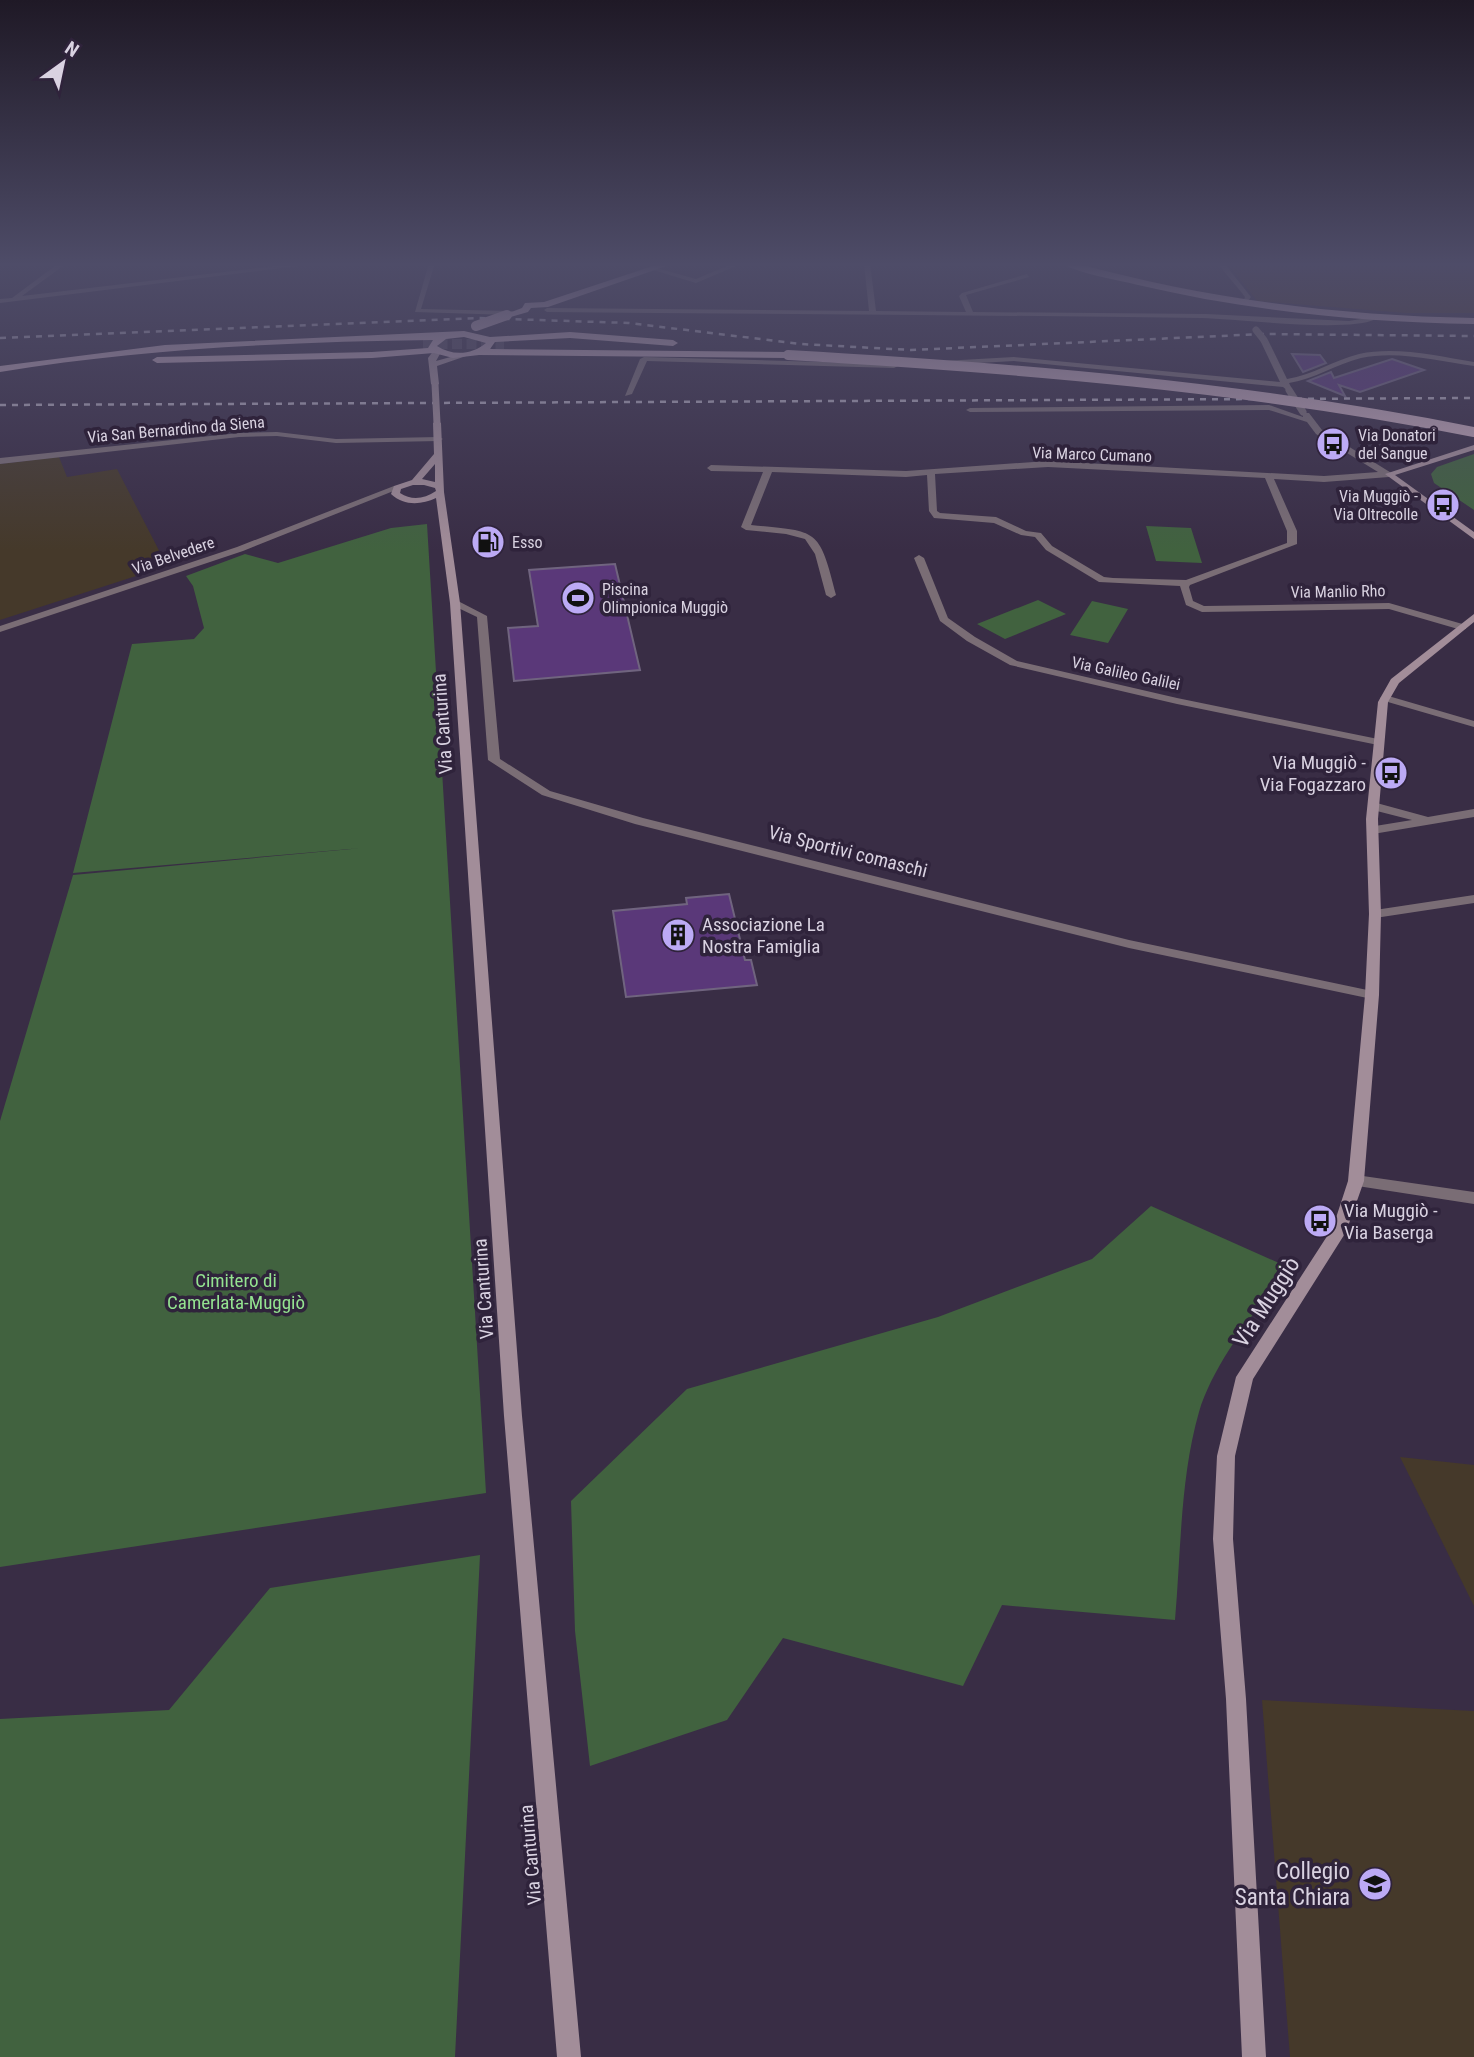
<svg xmlns="http://www.w3.org/2000/svg" width="1474" height="2057" font-family="'Roboto Condensed',sans-serif">
	<style>
		.education { fill: #45392a }
		.medical { fill: #48362e }
		.green { fill: #41623f }
		.building { fill: #5a3879; stroke: #70647f; stroke-width: 2 }
		.lines { fill: none; stroke-linecap: round; stroke-linejoin: round }
		.primary-tunnel { stroke: #51465c; stroke-width: 10; stroke-dasharray: 10 4.5; stroke-linecap: butt }
		.street { fill: #7a6d75; fill-rule: evenodd }
		.secondary { fill: #a28d99; fill-rule: evenodd }
		.primary { fill: #c0a5b6; fill-rule: evenodd }
		.rail { stroke: #b3abbc; stroke-width: 2.5; stroke-dasharray: 6 6; stroke-linecap: butt }
		.street-bridge { stroke: #7a6d75; stroke-width: 7 }
		.secondary-bridge { stroke: #a28d99; stroke-width: 7 }
		.primary-bridge { stroke: #c0a5b6; stroke-width: 10 }
		.labels { text-anchor: middle; stroke-width: 7; stroke-linejoin: round; paint-order: stroke }
		.far-street-label { font-size: 16px; fill: #d9d2e1; stroke: #2f233b }
		.far-poi-label { font-size: 16px; fill: #d9d2e1; stroke: #2f233b; text-anchor: start }
		.street-label { font-size: 19px; fill: #d9d2e1; stroke: #2f233b }
		.poi-label { font-size: 19px; fill: #d9d2e1; stroke: #2f233b; text-anchor: start }
		.park-label { font-size: 19px; fill: #94e390; stroke: #2f233b }
		.near-street-label { font-size: 23px; fill: #d9d2e1; stroke: #2f233b }
		.near-poi-label { font-size: 23px; fill: #d9d2e1; stroke: #2f233b; text-anchor: end }
	</style>
	<rect width="100%" height="100%" fill="#392d45"/>
	<path class="education" d="M59,457L67,477L117,469L167,566L0,620V464Z
		M1400,1457L1474,1465V1606Z
		M1262,1700L1474,1711V2057H1290Z"/>
	<path class="medical" d="M1227,263H1474V313H1406L1257,301Z"/>
	<path class="green" d="M1474,454V510L1434,483L1431,474L1437,467Z
		M427,524L486,1493L0,1567V1121L73,875L362,848L73,873L132,644L194,639L204,628L193,586L186,576L245,554L278,563L391,528Z
		M1146,526L1191,528L1202,563L1156,561Z
		M1038,600L1066,614L1005,639L977,624Z
		M1092,601L1128,609L1108,643L1070,635Z
		M1151,1206L1288,1267C1258,1308 1213,1364 1199,1412C1180,1478 1181,1552 1175,1620L1002,1605L963,1686L783,1638L727,1720L590,1766L575,1631L571,1501L687,1389L938,1317L1092,1259Z
		M480,1555L455,2057H0V1719L169,1710L270,1588Z"/>
	<path class="building" d="M1292,354L1320,355L1326,363L1303,372Z
		M1392,359L1424,370L1360,392L1339,385L1345,396L1308,381L1331,372L1334,378Z
		M615,564L640,670L514,681L508,628L538,626L529,570Z
		M729,894L745,960H751L757,985L626,997L613,911L687,904L686,898Z"/>
	<g class="lines">
		<path class="primary-tunnel" d="M423,344H504"/>
		<path class="street" d="M59,263H67L22,296L300,263H322L0,303V299L12,298Z
			M429,263H435L421,309L512,311L515,313L512,315L415,312Z
			M734,263H743L696,283L650,269L653,267L696,279Z
			M864,263H870L876,311L966,312L959,296L962,293L1027,274L1029,277L966,295L973,312L1206,314L1349,321L1372,317L1376,319C1348,333 1239,319 1202,318C983,315 767,314 547,312L544,310L547,308L869,311Z
			M1217,263H1224L1251,297L1247,302H1243L1245,297L1242,293Z
			M1264,338L1268,340L1287,379C1313,375 1334,360 1359,354C1396,346 1437,356 1474,362V366C1438,361 1397,350 1361,358C1336,364 1315,379 1289,383L1292,389L1288,391L1283,387L1014,361L943,365L939,363L943,361L1014,357L1280,382L1260,340Z
			M644,357L894,364L898,366L894,368L647,361L632,394L625,396L640,359Z
			M1269,405L1303,417V413H1309L1322,430L1393,474L1389,477L1324,482L1274,479L1297,531V544L1190,585L1189,587L1193,601L1204,606L1389,603L1466,625V629H1458L1389,609L1202,612L1186,605L1180,586L1099,582L1046,550L1035,537L1021,535L994,523L934,518L929,511L927,475L906,477L772,472L751,525C818,532 819,527 836,595L831,598L826,595L815,554L805,539L786,534L746,530L741,527L763,472L711,471L707,468L711,465L906,471L1048,461L1324,476L1378,472L1316,434L1307,422L1269,410L970,412L966,410L970,408ZM1048,467L1265,478L1287,531V543L1186,580L1113,578L1104,577L1052,546L1041,533L1026,531L996,517L940,513L937,511L935,474Z
			M277,432L336,439L439,437L443,439L439,441L336,443L277,436L239,437L0,464V458L239,433Z
			M394,486L401,488L243,551L0,632V626L237,547Z
			M919,555L924,558L948,618L975,637L1017,661L1177,698L1378,739L1384,742L1378,745L1177,704L1010,665L967,641L940,621L914,558Z
			M452,601H458L487,616L500,759L550,791L643,818L1129,940L1372,991L1379,995L1372,999L1129,948L635,824L542,795L488,760L477,617L452,605Z
			M1385,695L1474,721V727L1381,700L1380,698Z
			M1373,802L1428,817L1474,809V817L1373,834L1369,833L1367,830L1369,827L1412,820L1369,809V803Z
			M1474,895V903L1375,918L1369,914L1375,910Z
			M1356,1175L1474,1192V1204L1351,1185L1348,1181L1351,1177Z"/>
		<path class="secondary" d="M434,350L441,352L436,361L465,353L469,355L437,366L439,384L435,386L431,384L428,358Z
			M437,421L441,423L444,492L460,603L522,1416L581,2057H557L504,1416L450,603L436,498C421,505 404,506 391,494L394,486L412,480L434,454L433,423ZM435,464V482L422,479ZM413,485H424L435,488L436,491C424,499 412,501 400,493L401,489Z
			M1474,445V450L1395,475L1474,532V539L1385,474Z
			M1474,614V622L1399,683L1388,702L1378,819L1381,914L1379,995L1364,1181L1346,1232L1253,1379L1235,1456L1233,1539L1246,1699L1266,2057H1242L1226,1699L1213,1539L1217,1456L1236,1377L1333,1227L1348,1181L1365,995L1369,914L1366,819L1378,702L1391,679Z"/>
		<path class="primary" d="M662,263H675L548,307L531,308L528,312L507,318L503,315L522,308L525,303L544,302Z
			M1061,263H1075C1207,299 1338,316 1474,318V324C1361,322 1249,311 1138,285C1114,279 1083,275 1061,263Z
			M464,331L490,337L570,332L673,340L678,343L673,346L570,338L495,342L490,349L788,352L793,355L788,358L479,355L453,358L434,353L372,358L157,363L152,360L157,357L372,352L428,348L433,340C288,342 144,348 0,372V366L165,345ZM464,337L486,343C472,355 452,356 437,346L446,339Z"/>
		<path class="rail" d="M0,338L477,318L629,323L801,344L911,350L1264,334L1474,336
			M0,405L1474,398"/>
		<path class="street-bridge" d="M1256,330L1264,340
			M1289,390L1303,412"/>
		<path class="secondary-bridge" d="M435,384L437,423"/>
		<path class="primary-bridge" d="M476,326L507,315
			M788,355C1019,368 1247,387 1474,432"/>
	</g>
	<linearGradient id="sky" x2="0" y2="1"><stop stop-color="#1f1926"/><stop offset="0.48" stop-color="#4e4c68"/><stop offset="1" stop-color="#4e4c68" stop-opacity="0"/></linearGradient>
	<rect width="1474" height="551" fill="url(#sky)"/>
	<defs>
		<symbol id="bus-disc" viewBox="-11 -11 22 22"><circle r="9.5" fill="#bcaaf5" stroke="#2f233b"/><path d="M-5-6H5V4H4V6H2V4H-2V6H-4V4H-5ZM-3.5-4V0h7V-4ZM-3.5 1.2v1.5H-2V1.2ZM2 1.2v1.5H3.5V1.2Z" fill="#111"/></symbol>
		<symbol id="fuel-disc" viewBox="-11 -11 22 22"><circle r="9.5" fill="#bcaaf5" stroke="#2f233b"/><path d="M-5.5-6h7V0h2V4h1.3V-2.5L3-4.5l.8-.8L6-3V5H2.5V1h-1V6h-7ZM-4.2-4.7v3.2H.2V-4.7Z" fill="#111"/></symbol>
		<symbol id="stadium-disc" viewBox="-11 -11 22 22"><circle r="9.5" fill="#bcaaf5" stroke="#2f233b"/><path d="M0-5a6.5 5 0 1 0 0 10a6.5 5 0 1 0 0-10ZM-3.5-1.8h7v3.6h-7Z" fill="#111"/></symbol>
		<symbol id="building-disc" viewBox="-11 -11 22 22"><circle r="9.5" fill="#bcaaf5" stroke="#2f233b"/><path d="M-4-6H4V6H1V3H-1V6H-4ZM-2.5-4.3h1.7v1.8h-1.7ZM.8-4.3h1.7v1.8H.8ZM-2.5-1h1.7V.8h-1.7ZM.8-1h1.7V.8H.8Z" fill="#111"/></symbol>
		<symbol id="school-disc" viewBox="-11 -11 22 22"><circle r="9.5" fill="#bcaaf5" stroke="#2f233b"/><path d="M0-5L7-2L0 1L-7-2ZM-4 1L0 2.5L4 1V4Q0 6-4 4Z" fill="#111"/></symbol>
	</defs>
	<g fill-rule="evenodd">
		<use href="#bus-disc" x="1314" y="425" width="38" height="38"/>
		<use href="#bus-disc" x="1424" y="486" width="38" height="38"/>
		<use href="#fuel-disc" x="469" y="523" width="38" height="38"/>
		<use href="#stadium-disc" x="559" y="579" width="38" height="38"/>
		<use href="#bus-disc" x="1372" y="754" width="38" height="38"/>
		<use href="#building-disc" x="659" y="916" width="38" height="38"/>
		<use href="#bus-disc" x="1301" y="1202" width="38" height="38"/>
		<use href="#school-disc" x="1356" y="1865" width="38" height="38"/>
	</g>
	<g class="labels">
		<g class="far-street-label">
			<text transform="translate(176 429) rotate(-5)" y="6">Via San Bernardino da Siena</text>
			<text transform="translate(1092 454) rotate(2)" y="6">Via Marco Cumano</text>
			<text transform="translate(173 555) rotate(-19)" y="6">Via Belvedere</text>
			<text transform="translate(1338 591) rotate(-1)" y="6">Via Manlio Rho</text>
			<text transform="translate(1126 673) rotate(12)" y="6">Via Galileo Galilei</text>
		</g>
		<g class="far-poi-label">
			<text x="1358" y="441">Via Donatori<tspan x="1358" dy="18">del Sangue</tspan></text>
			<text x="1418" y="502" text-anchor="end">Via Muggiò -<tspan x="1418" dy="18">Via Oltrecolle</tspan></text>
			<text x="512" y="548">Esso</text>
			<text x="602" y="595">Piscina<tspan x="602" dy="18">Olimpionica Muggiò</tspan></text>
		</g>
		<g class="street-label">
			<text transform="translate(442 724) rotate(-94)" y="7">Via Canturina</text>
			<text transform="translate(848 851) rotate(14)" y="7">Via Sportivi comaschi</text>
			<text transform="translate(483 1289) rotate(-94)" y="7">Via Canturina</text>
			<text transform="translate(530 1855) rotate(-95)" y="7">Via Canturina</text>
		</g>
		<g class="poi-label">
			<text x="1366" y="769" text-anchor="end">Via Muggiò -<tspan x="1366" dy="22">Via Fogazzaro</tspan></text>
			<text x="702" y="931">Associazione La<tspan x="702" dy="22">Nostra Famiglia</tspan></text>
			<text x="1344" y="1217">Via Muggiò -<tspan x="1344" dy="22">Via Baserga</tspan></text>
		</g>
		<g class="park-label">
			<text x="236" y="1287">Cimitero di<tspan x="236" dy="22">Camerlata-Muggiò</tspan></text>
		</g>
		<g class="near-street-label">
			<text transform="translate(1266 1302) rotate(-57)" y="8">Via Muggiò</text>
		</g>
		<g class="near-poi-label">
			<text x="1350" y="1879">Collegio<tspan x="1350" dy="26">Santa Chiara</tspan></text>
		</g>
	</g>
	<g transform="translate(63 63) rotate(33)" stroke="#2f233b" stroke-width="5" paint-order="stroke">
	<path d="M0-5L12 26L0 18L-12 26Z" fill="#d9d2e1"/>
	<text y="-10" font-size="19" font-weight="bold" text-anchor="middle" fill="#d9d2e1">N</text>
	</g>
</svg>
